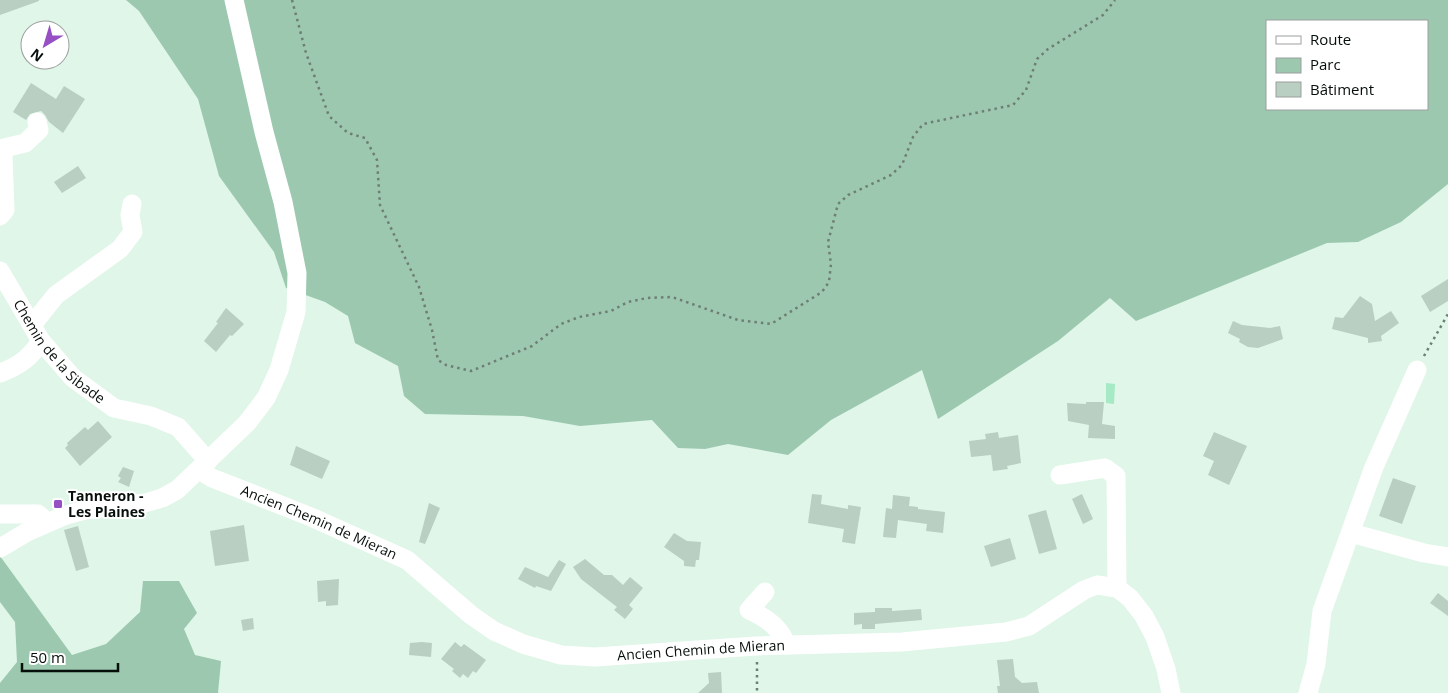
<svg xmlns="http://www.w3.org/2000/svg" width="1448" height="693" font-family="'Open Sans',sans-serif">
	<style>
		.green { fill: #9dc8b0; fill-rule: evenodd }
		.water { fill: #a5eac4 }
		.building { fill: #b8cfc1 }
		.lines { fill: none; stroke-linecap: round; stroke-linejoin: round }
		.path { stroke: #6e7e74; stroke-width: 2.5; stroke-dasharray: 2.5 4; stroke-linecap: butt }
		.minor { stroke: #fff; stroke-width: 19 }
		.poi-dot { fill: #9650c4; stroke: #fff; stroke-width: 2 }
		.labels { text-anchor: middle; stroke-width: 4; stroke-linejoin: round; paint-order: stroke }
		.street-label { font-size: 14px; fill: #070f0a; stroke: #fff }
		.poi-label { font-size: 14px; font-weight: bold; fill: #070f0a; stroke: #fff; text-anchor: start }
	</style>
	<rect width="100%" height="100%" fill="#dff6e8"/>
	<path class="green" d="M126,0H1448V184L1401,222L1358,242L1327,243L1136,321L1110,298L1058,341L938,419L922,370L831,420L788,455L728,444L705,449L678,448L652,420L580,426L523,416L425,414L404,396L398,366L355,343L348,316L325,302L286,288L274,252L219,176L198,99L139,11ZM1267,21H1427V109H1267Z
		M0,556L72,655L106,644L140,612L143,581H179L197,613L184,629L195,655L221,661L218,693H0V683L17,662L15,622L0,602Z"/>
	<path class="water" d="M1106,383L1115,384L1114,404L1106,403Z"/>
	<path class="building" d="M0,0H39V1L0,15Z
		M31,83L56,99L64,86L85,99L63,133L49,122L45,115L41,111L30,114L26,120L13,112Z
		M78,166L86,178L62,193L54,182Z
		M1448,279V301L1430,312L1421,296Z
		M1360,296L1372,304L1375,321L1391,311L1399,323L1381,336L1382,341L1368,343V338L1332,329L1335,317L1343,318Z
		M226,308L244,324L232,336L230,335L216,352L204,341L218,323L216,322Z
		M1233,321L1242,325L1270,328L1280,326L1283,339L1258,348L1248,347L1239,342L1240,339L1228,333Z
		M1086,402H1104L1102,424L1115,426V439L1088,438L1089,425L1068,421L1067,403L1086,404Z
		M98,421L112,437L80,466L65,448L68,445L67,443L85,427L88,430Z
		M998,432L999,438L1018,435L1021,463L1007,466L1008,469L993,471L991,455L971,457L969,441L986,439L985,434Z
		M1214,432L1247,446L1229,485L1208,475L1214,461L1203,456Z
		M296,446L330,461L322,479L290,465Z
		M123,467L134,471L129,487L118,482L121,478L118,476Z
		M1393,478L1416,486L1402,524L1379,516Z
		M812,494L822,495L821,504L848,509V505L861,507L855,544L842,542L844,529L808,523Z
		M1082,494L1093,519L1083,524L1072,499Z
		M893,495L910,497L909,506L918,507V509L945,512L943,533L926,531L927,524L898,520L896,538L883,537L886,508L892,509Z
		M429,503L440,508L425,544L419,542Z
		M1046,510L1057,549L1039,554L1028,515Z
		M244,525L249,561L215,566L210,531Z
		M78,526L89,567L76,571L64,530Z
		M674,533L687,541L701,542L699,560H696L695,567L684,566V561L664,547Z
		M1010,538L1016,559L991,567L984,546Z
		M585,559L604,575H612L623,585L630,577L643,588L629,605L633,609L625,619L614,610L617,607L581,579L573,567Z
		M559,560L566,564L551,591L536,586L535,588L518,579L525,567L548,577Z
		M339,579L338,605L326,606V601L318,602L317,581Z
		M1438,593L1448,601V616L1430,603Z
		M875,608H892V611L921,609L922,620L875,624V629H862V624L854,625V613L875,612Z
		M253,618L254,629L243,631L241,620Z
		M422,642L432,643L431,657L409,655L410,643Z
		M455,642L461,647L464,644L486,660L476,673L473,671L468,678L463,674L460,678L452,671L454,669L441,659Z
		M1013,659L1015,677L1022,683L1037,682L1039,693H998L997,686H1000L997,660Z
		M721,672L722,693H698L709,683L708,673Z"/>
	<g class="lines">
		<path class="path" d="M292,0L306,53L329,116L348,133L365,138L377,160L380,205L419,287L432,330L438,360L446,365L471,371L532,346L561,324L579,317L611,311L628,302L647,298L672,297L738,320L771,324L822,292L829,282L831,264L828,242L838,204L848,195L891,175L902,165L913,137L923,124L1013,105L1026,90L1037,59L1048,49L1103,15L1115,0
			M1424,356L1448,314
			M757,662V693"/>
		<g class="minor">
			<path d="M0,216L5,210L3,155L4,148L25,143L39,130L37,122"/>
			<path id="s1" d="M0,271L41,341L73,378L114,408L151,416L178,427L208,461"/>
			<path d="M32,325L56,295L120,249L133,232L130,215L132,204"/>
			<path d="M0,373C19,366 30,358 41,341"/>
			<path id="s2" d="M199,470L212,478L311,517L407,560L471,615L494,631L523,644L561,655L595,657L756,646L902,642L1006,632L1029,626L1084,590L1097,585L1117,588L1130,598L1144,616L1155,637L1166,669L1171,693"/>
			<path d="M1060,475L1105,468L1116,476L1117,588"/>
			<path d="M0,514H38L47,522"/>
			<path d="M1351,533L1424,553L1448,557"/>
			<path d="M0,548L27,532L66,515L85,510L145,503L162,498L177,490L247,423L266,398L279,370L296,312L297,273L283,202L264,132L234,0"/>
			<path d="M765,592L749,610C765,617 781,627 786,645"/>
			<path d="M1308,693L1316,664L1322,611L1374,467L1417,370"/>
		</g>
	</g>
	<rect class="poi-dot" x="53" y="499" width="10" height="10" rx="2.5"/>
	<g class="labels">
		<g class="street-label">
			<text dy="5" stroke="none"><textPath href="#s1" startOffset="101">Chemin de la Sibade</textPath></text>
			<text dy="5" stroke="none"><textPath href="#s2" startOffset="131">Ancien Chemin de Mieran</textPath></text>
			<text dy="5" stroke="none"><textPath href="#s2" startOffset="551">Ancien Chemin de Mieran</textPath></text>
		</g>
		<g class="poi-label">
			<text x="68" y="501">Tanneron -<tspan x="68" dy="16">Les Plaines</tspan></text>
		</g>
	</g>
	<rect x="1266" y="20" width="162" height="90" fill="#ffffff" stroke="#9c9f9d"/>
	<rect x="1276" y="36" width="25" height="8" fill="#ffffff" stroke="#9c9f9d"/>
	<text x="1310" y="45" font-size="15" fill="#070f0a">Route</text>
	<rect x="1276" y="58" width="25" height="15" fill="#9dc8b0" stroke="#9c9f9d"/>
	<text x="1310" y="70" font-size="15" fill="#070f0a">Parc</text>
	<rect x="1276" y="82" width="25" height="15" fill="#b8cfc1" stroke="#9c9f9d"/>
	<text x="1310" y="95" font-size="15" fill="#070f0a">Bâtiment</text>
	<g transform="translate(45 45) rotate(218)"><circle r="24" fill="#ffffff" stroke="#9c9f9d"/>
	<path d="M0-4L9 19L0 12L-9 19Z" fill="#9650c4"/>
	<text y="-8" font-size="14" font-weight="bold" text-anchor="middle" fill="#070f0a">N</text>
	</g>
	<path d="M22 663v8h96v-8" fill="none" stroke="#070f0a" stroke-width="2.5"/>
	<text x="30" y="663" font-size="15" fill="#070f0a" stroke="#ffffff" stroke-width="4" paint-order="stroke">50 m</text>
</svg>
